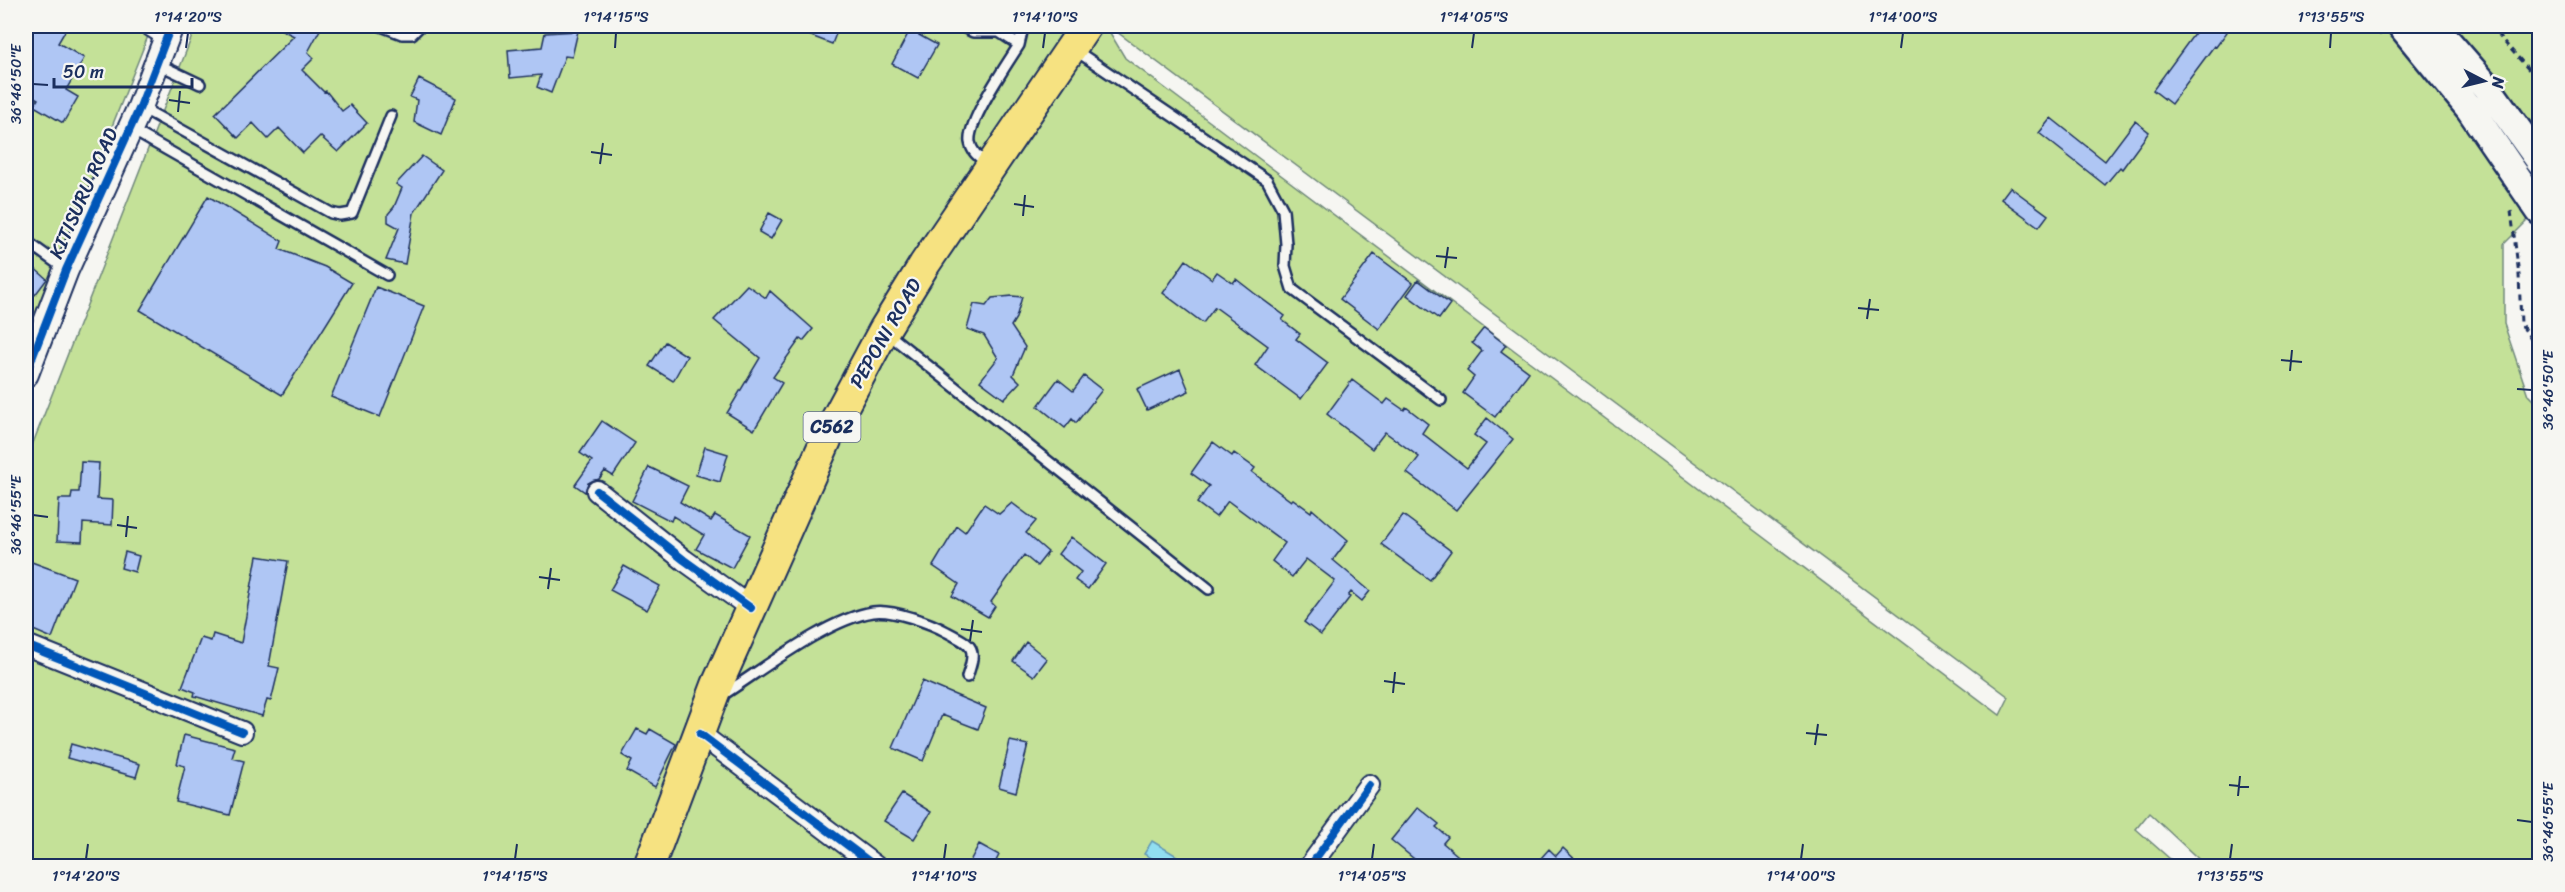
<svg xmlns="http://www.w3.org/2000/svg" width="2565" height="892" font-family="Sriracha,sans-serif">
	<style>
		.green { fill: #c4e198; stroke: #70887b; stroke-width: 1.5 }
		.water { fill: #91def1; stroke: #6298b6; stroke-width: 1.5 }
		.building { fill: #afc6f4; stroke: #1b2f5e; stroke-width: 1.5 }
		.lines { fill: none; stroke-linecap: round; stroke-linejoin: round }
		.service-casing { stroke: #1b2f5e; stroke-width: 14 }
		.minor-casing { stroke: #1b2f5e; stroke-width: 24 }
		.tertiary-casing { stroke: #1b2f5e; stroke-width: 28 }
		.secondary-casing { stroke: #1b2f5e; stroke-width: 32 }
		.primary-casing { stroke: #1b2f5e; stroke-width: 34 }
		.path { stroke: #1b2f5e; stroke-width: 3; stroke-dasharray: 6 4.5; stroke-linecap: butt }
		.service { stroke: #f6f6f2; stroke-width: 9 }
		.minor { stroke: #f6f6f2; stroke-width: 20 }
		.tertiary { stroke: #f6f6f2; stroke-width: 24 }
		.secondary { stroke: #f6f6f2; stroke-width: 27 }
		.primary { stroke: #f6e281; stroke-width: 30 }
		.cycleway-casing { stroke: #f6f6f2; stroke-width: 11 }
		.cycleway { stroke: #0057b8; stroke-width: 8 }
		.ticks { fill: none; stroke: #1b2f5e; stroke-width: 2 }
		.labels { text-anchor: middle; stroke-width: 4.5; stroke-linejoin: round; paint-order: stroke }
		.shield { fill: #f6f6f2; stroke: #5d6b8a; stroke-width: 1.5 }
		.shield-label { font-size: 18px; font-weight: bold; fill: #1b2f5e }
		.street-label { font-size: 20px; fill: #1b2f5e; stroke: #f6f6f2 }
		.neatline { fill: none; stroke: #1b2f5e; stroke-width: 2 }
		.ticks-label { font-size: 15px; text-anchor: middle; fill: #1b2f5e }
	</style>
	<rect width="100%" height="100%" fill="#f6f6f2"/>
	<filter id="ink" filterUnits="userSpaceOnUse"><feTurbulence type="fractalNoise" baseFrequency=".0167" numOctaves="2"/><feDisplacementMap in="SourceGraphic" scale="12" xChannelSelector="R" yChannelSelector="G"/><feConvolveMatrix kernelMatrix="1 2 1 2 8 2 1 2 1" color-interpolation-filters="sRGB"/></filter>
	<g filter="url(#ink)">
		<path class="green" d="M26,26H152L26,342Z
			M196,26H1106L1125,58L2000,715L2009,697L1109,26H2539V209L2504,244V324L2528,395L2539,406V866H2206L2149,813L2136,829L2178,866H26V461Z"/>
		<path class="water" d="M1152,841L1177,856L1171,866H1166L1144,854Z"/>
		<path class="building" d="M26,26H68L58,43L84,58L66,90L78,97L63,123L34,106L38,99L26,92Z
			M274,26H322L308,52L314,58L302,70L324,92L326,91L342,111L350,105L367,123L338,152L320,136L303,153L279,128L268,139L253,123L238,138L215,114L294,36Z
			M785,26H839L832,44Z
			M2200,26H2219L2227,32L2216,47L2214,46L2171,104L2153,90Z
			M910,30L937,45L918,78L892,64Z
			M578,31L572,57L565,56L551,93L537,87L541,75L510,78L508,50L542,47L545,33Z
			M419,79L456,98L441,135L414,122L417,100L410,97Z
			M2051,118L2105,161L2135,121L2149,132L2122,169L2120,167L2105,185L2039,133Z
			M422,156L442,170L414,213L405,264L386,260L399,228L388,222V214L394,207L402,188L396,184Z
			M2010,187L2048,215L2039,227L2001,199Z
			M208,196L282,241L279,249L325,267L352,283L282,395L140,310Z
			M769,213L782,220L771,239L759,232Z
			M1374,254L1413,283L1379,329L1340,299Z
			M1186,260L1212,279L1217,272L1233,283L1236,279L1254,293L1285,316L1282,320L1300,334L1296,339L1328,363L1301,399L1255,365L1268,346L1215,307L1203,323L1163,293Z
			M26,261L47,279L35,295L26,287Z
			M1418,280L1450,304L1439,319L1407,295Z
			M747,285L766,298L770,291L813,329L803,341L800,339L773,377L782,383L754,430L727,413L760,358L714,320Z
			M376,287L424,306L380,417L331,397Z
			M1012,296L1022,297L1016,318L1011,326L1025,347L1013,375L1020,382L1004,399L980,381L998,358L984,335L967,329L974,304L986,306L992,298Z
			M1484,328L1506,345L1501,351L1529,372L1495,417L1463,393L1474,377L1467,371L1482,351L1472,343Z
			M665,342L687,356L673,381L649,366Z
			M1180,369L1189,391L1147,410L1137,389Z
			M1084,376L1102,390L1076,423L1072,419L1065,428L1038,406L1058,379L1073,391Z
			M1352,380L1384,404L1388,399L1404,410L1406,407L1428,424L1422,433L1467,468L1486,444L1474,435L1487,418L1513,439L1456,510L1407,473L1419,457L1385,432L1372,449L1327,414Z
			M602,421L635,443L613,476L605,471L599,479L588,483L585,492L575,485L592,461L580,453Z
			M1213,442L1232,456L1234,453L1255,468L1252,472L1291,501L1293,499L1311,512L1312,509L1348,540L1333,560L1370,591L1362,601L1351,592L1348,596L1350,597L1321,635L1304,622L1335,581L1306,559L1292,577L1272,561L1285,543L1228,501L1216,517L1197,503L1209,486L1191,473Z
			M705,447L728,454L720,482L696,475Z
			M81,462L99,463L97,499L113,500L112,525L83,523L82,542L57,541L59,499H71L72,492H79Z
			M649,467L688,486L680,502L711,521L715,515L750,535L732,568L696,549L704,535L673,516L671,521L632,501Z
			M1012,503L1036,521L1026,533L1048,552L1037,566L1024,555L991,602L995,606L988,617L952,596L959,584L933,566L957,526L965,532L984,504L999,514Z
			M1403,515L1451,551L1430,580L1381,544Z
			M1071,537L1106,564L1088,589L1075,580L1081,572L1058,554Z
			M125,552L139,556L135,572L121,568Z
			M257,556L288,561L269,666L279,668L271,701L267,700L262,716L194,696L195,692L182,687L201,638L211,641L213,634L241,643Z
			M29,561L75,578L52,638L26,627V571Z
			M624,566L660,586L647,610L610,590Z
			M1026,642L1047,659L1034,676L1013,661Z
			M922,681L986,708L978,729L942,715L923,761L893,748Z
			M637,729L647,734L650,729L676,744L655,787L627,771L632,761L622,755Z
			M184,735L235,748L232,758L244,761L230,815L176,802L185,766L177,764Z
			M1010,741L1028,745L1016,792L999,787Z
			M71,744L140,764L136,777L67,758Z
			M902,794L931,812L914,839L884,821Z
			M1418,807L1439,824L1436,827L1448,837L1443,843L1471,867H1424L1391,840Z
			M979,844L999,855L993,867H967Z
			M1563,848L1583,867H1533L1549,849L1556,856Z"/>
		<g class="lines">
			<defs>
				<path id="service" d="M381,26L402,34H412L420,26
					M961,26L973,32H999L1019,45C1007,64 967,122 970,142C972,153 979,157 987,163
					M1019,45L1022,32
					M1075,50L1267,180L1283,210L1286,244L1285,266L1292,289L1441,400
					M158,64L200,84
					M142,108L331,213L340,215L352,213L391,116
					M132,130L387,275
					M26,241L65,269
					M887,333L1209,589
					M721,696C762,670 827,619 873,612C892,609 931,623 947,632C974,646 977,648 967,677"/>
				<path id="minor" d="M151,26L167,36
					M597,491L684,560L751,608
					M26,645L242,732
					M700,734L875,866
					M1310,866L1369,785"/>
				<path id="tertiary" d="M26,374L66,270L140,107L171,26"/>
				<path id="secondary" d="M2402,26L2470,109L2540,211
					M2434,26L2487,87L2540,161"/>
				<path id="primary" d="M649,866L717,685L830,431L884,330L924,265L1086,26"/>
			</defs>
			<use href="#service" class="service-casing"/>
			<use href="#minor" class="minor-casing"/>
			<use href="#tertiary" class="tertiary-casing"/>
			<use href="#secondary" class="secondary-casing"/>
			<use href="#primary" class="primary-casing"/>
			<path class="path" d="M2372,26L2381,35
				M2490,26L2540,82
				M2511,211L2519,275L2521,324L2540,353"/>
			<use href="#service" class="service"/>
			<use href="#minor" class="minor"/>
			<use href="#tertiary" class="tertiary"/>
			<use href="#secondary" class="secondary"/>
			<use href="#primary" class="primary"/>
			<defs>
				<path id="cycleway" d="M26,374L66,270L140,107L171,26
					M597,491L684,560L751,608
					M26,645L242,732
					M700,734L875,866
					M1310,866L1369,785"/>
			</defs>
			<use href="#cycleway" class="cycleway-casing"/>
			<use href="#cycleway" class="cycleway"/>
		</g>
	</g>
	<path class="ticks" d="M186,48L188,33M615,48L616,33M1043,48L1045,33M1472,48L1474,33M1901,48L1903,33M2330,48L2331,33M33,84L48,85M169,100L190,103M178,112L180,91M591,152L612,155M600,164L603,143M1014,204L1034,207M1023,216L1025,195M1436,256L1457,258M1445,268L1448,247M1858,308L1879,310M1867,319L1870,299M2281,360L2302,362M2290,371L2292,350M2517,389L2532,390M33,515L48,517M117,525L137,528M126,537L128,516M539,577L560,580M548,589L551,568M961,629L982,632M970,641L973,620M1384,681L1405,684M1393,693L1395,672M1806,733L1827,735M1815,745L1818,724M2229,785L2249,787M2238,796L2240,776M2517,820L2532,822M86,859L88,844M515,859L517,844M944,859L946,844M1372,859L1374,844M1801,859L1803,844M2230,859L2232,844"/>
	<g class="labels">
		<rect class="shield" x="803.5" y="412" width="57" height="30" rx="4.5"/>
		<g class="shield-label">
			<text x="832" y="433">C562</text>
		</g>
		<g class="street-label">
			<text transform="translate(83 193) rotate(-66)" y="7">KITISURU ROAD</text>
			<text transform="translate(885 333) rotate(-60)" y="7">PEPONI ROAD</text>
		</g>
	</g>
	<rect width="2565" height="892" fill="none" stroke="#f6f6f2" stroke-width="66"/>
	<g transform="translate(2484 81) rotate(97)" stroke="#f6f6f2" stroke-width="4.5" paint-order="stroke">
	<path d="M0-4.5L10 22L0 15L-10 22Z" fill="#1b2f5e"/>
	<text y="-9" font-size="16" font-weight="bold" text-anchor="middle" fill="#1b2f5e">N</text>
	</g>
	<path d="M54 78v9h138v-9" fill="none" stroke="#1b2f5e" stroke-width="3"/>
	<text x="63" y="78" font-size="18" fill="#1b2f5e" stroke="#f6f6f2" stroke-width="4.5" paint-order="stroke">50 m</text>
	<rect x="33" y="33" width="2499" height="826" class="neatline"/>
	<g class="ticks-label">
		<text x="188" y="22">1°14'20"S</text>
		<text x="616" y="22">1°14'15"S</text>
		<text x="1045" y="22">1°14'10"S</text>
		<text x="1474" y="22">1°14'05"S</text>
		<text x="1903" y="22">1°14'00"S</text>
		<text x="2331" y="22">1°13'55"S</text>
		<text transform="translate(16 84) rotate(-90)" y="5">36°46'50"E</text>
		<text transform="translate(2548 390) rotate(-90)" y="5">36°46'50"E</text>
		<text transform="translate(16 515) rotate(-90)" y="5">36°46'55"E</text>
		<text transform="translate(2548 822) rotate(-90)" y="5">36°46'55"E</text>
		<text x="86" y="881">1°14'20"S</text>
		<text x="515" y="881">1°14'15"S</text>
		<text x="944" y="881">1°14'10"S</text>
		<text x="1372" y="881">1°14'05"S</text>
		<text x="1801" y="881">1°14'00"S</text>
		<text x="2230" y="881">1°13'55"S</text>
	</g>
</svg>
